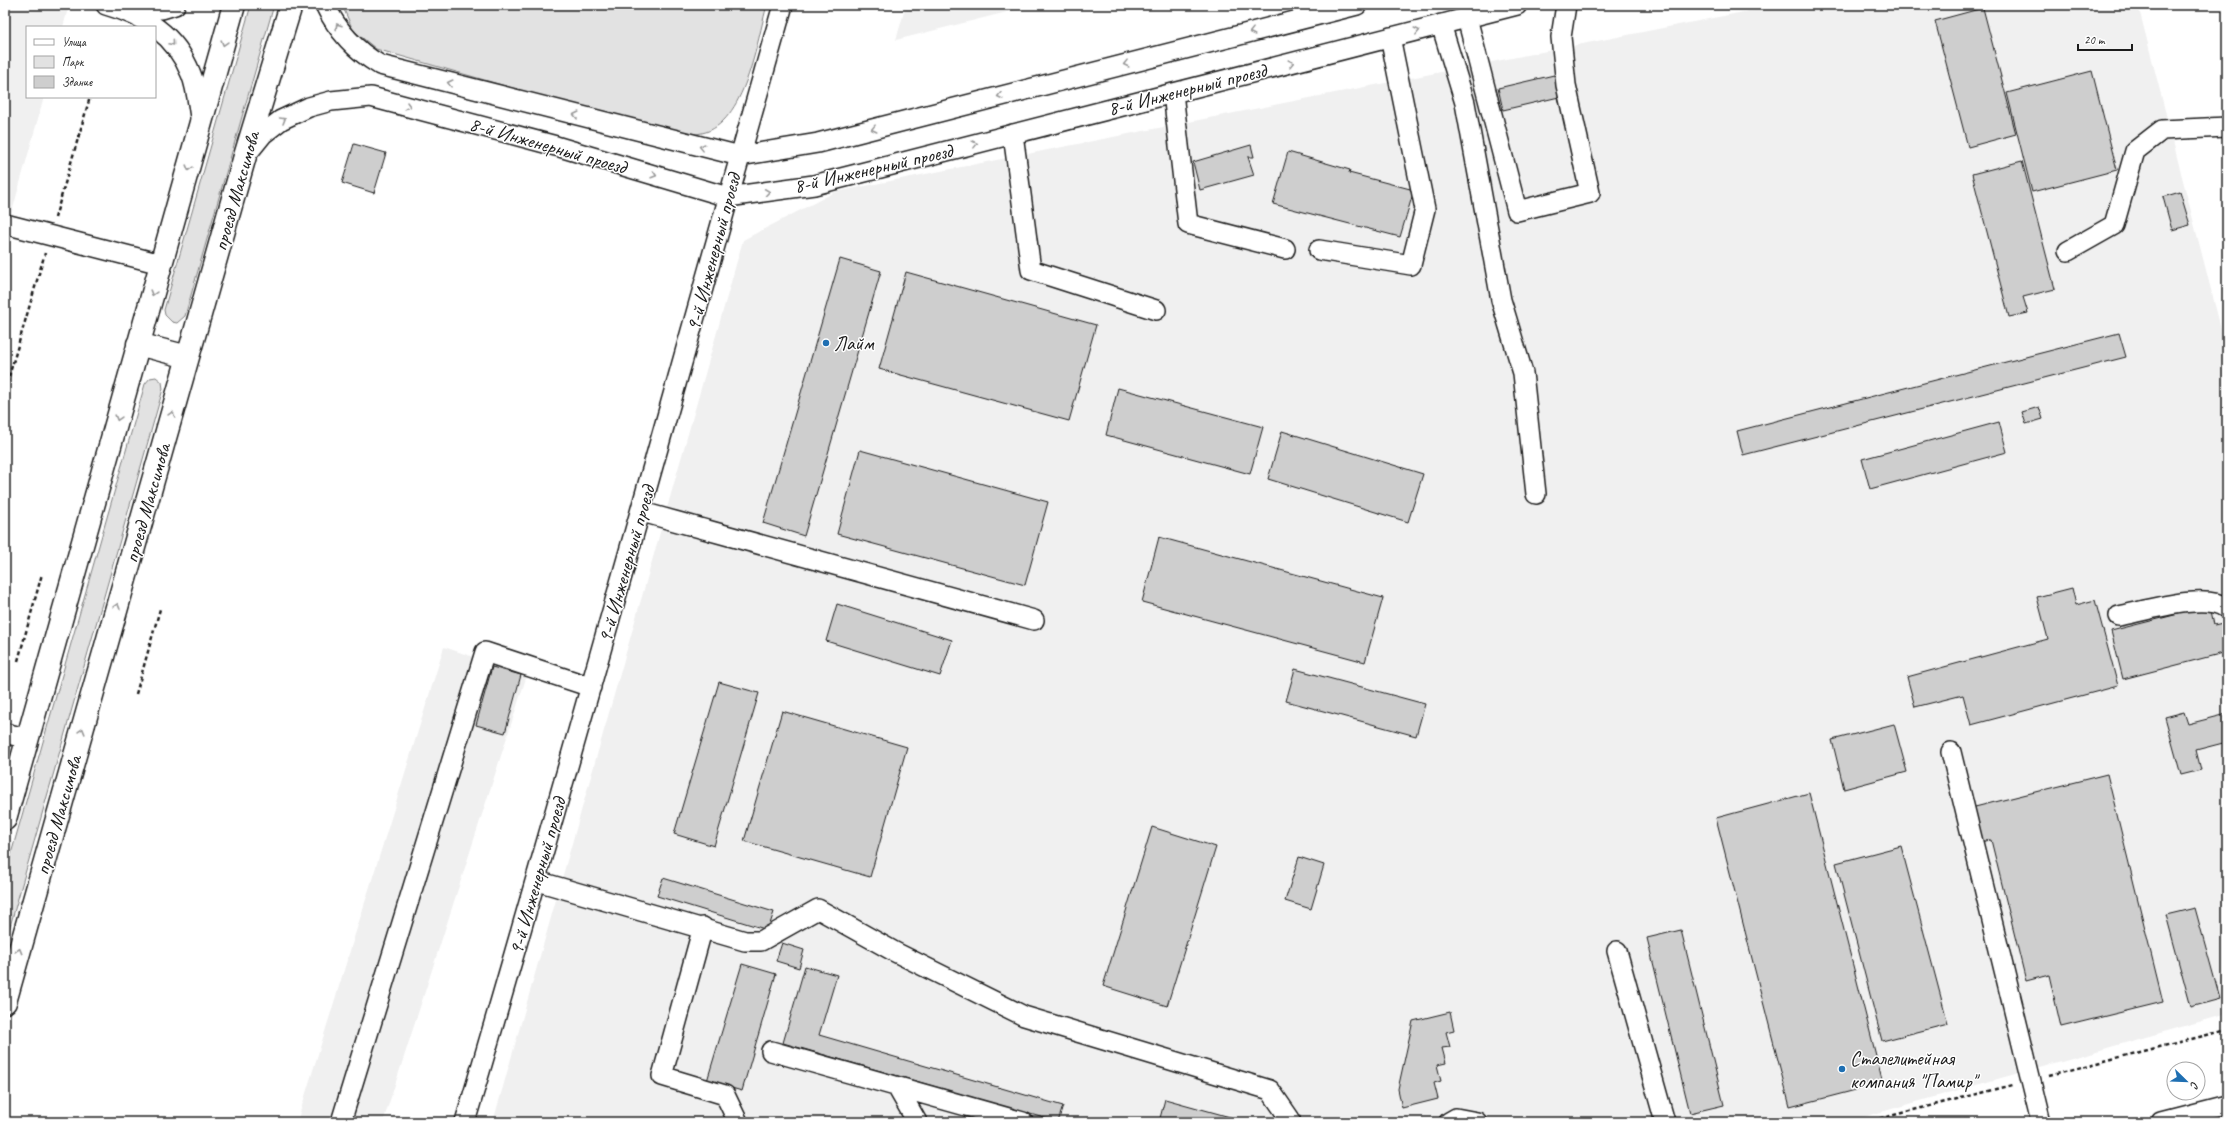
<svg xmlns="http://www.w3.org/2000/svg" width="2232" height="1127" font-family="Caveat,sans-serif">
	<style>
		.built { fill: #f0f0f0 }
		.green { fill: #e2e2e2; stroke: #7f7f7f }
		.building { fill: #cecece; stroke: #1c1c1c }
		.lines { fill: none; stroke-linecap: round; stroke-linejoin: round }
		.minor-casing { stroke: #1c1c1c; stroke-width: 22 }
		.major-casing { stroke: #1c1c1c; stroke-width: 25 }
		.path { stroke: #1c1c1c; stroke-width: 2.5; stroke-dasharray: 4 3; stroke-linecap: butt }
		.minor { stroke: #fff; stroke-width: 19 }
		.major { stroke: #fff; stroke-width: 22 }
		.oneway { stroke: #999 }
		.poi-dot { fill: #1f6fb2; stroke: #fff; stroke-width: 1.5 }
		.labels { text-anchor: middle; stroke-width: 3; stroke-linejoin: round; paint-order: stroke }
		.street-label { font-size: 20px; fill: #1c1c1c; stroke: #fff }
		.poi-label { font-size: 20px; fill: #1c1c1c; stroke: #fff; text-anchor: start }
	</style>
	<rect width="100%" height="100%" fill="#fff"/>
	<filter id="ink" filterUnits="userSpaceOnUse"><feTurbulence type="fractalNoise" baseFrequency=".025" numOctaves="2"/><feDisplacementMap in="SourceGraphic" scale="8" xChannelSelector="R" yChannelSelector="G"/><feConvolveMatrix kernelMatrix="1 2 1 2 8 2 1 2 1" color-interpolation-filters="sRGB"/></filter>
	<g filter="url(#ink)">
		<path class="built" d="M5,5H69L63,27H27V97H44L5,237Z
			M906,5H1035L896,40Z
			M1779,5H2138L2227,352V1014L1846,1122H493L743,240L835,192Z
			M444,647L527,675L383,1122H297Z"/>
		<path class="green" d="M251,5H274L185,316L177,323L172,322L165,315L164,310Z
			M342,5H767C757,41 745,124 702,133C688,136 676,133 663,131L376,49L353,30Z
			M156,377L162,382L163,389L5,944V875L145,384L150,378Z"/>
		<path class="building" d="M1983,8L2016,134L1968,147L1935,21Z
			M2092,71L2117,170L2032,192L2007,93Z
			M1554,75L1559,97L1503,110L1498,88Z
			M354,144L386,153L374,193L342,183Z
			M1251,145L1254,157H1248L1254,175L1200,190L1193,162Z
			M1288,152L1350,170L1349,173L1414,190L1400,237L1273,204Z
			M2022,161L2055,289L2023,297L2028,313L2009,317L1972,174Z
			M2180,192L2190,225L2172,230L2163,197Z
			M840,259L881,271L804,536L763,523Z
			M906,272L1096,325L1069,421L879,369Z
			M2119,333L2126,357L1743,455L1737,431Z
			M1118,388L1263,427L1250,474L1106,435Z
			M2039,407L2043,419L2026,424L2022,412Z
			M1999,422L2007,452L1870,489L1862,459Z
			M1282,431L1423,474L1408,522L1268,479Z
			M860,450L1048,502L1025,585L837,534Z
			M1159,537L1383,598L1365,662L1142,602Z
			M2072,588L2076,605L2095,600L2118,686L1971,725L1963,695L1915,707L1907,677L2048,639L2037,597Z
			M837,604L952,640L940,676L826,641Z
			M2210,606L2214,625L2227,622V652L2123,679L2111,631Z
			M492,667L521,675L505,733L476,725Z
			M1295,669L1425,704L1416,736L1286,701Z
			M719,682L759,693L714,846L674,834Z
			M782,711L907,747L870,877L744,841Z
			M2184,712L2188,724L2227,714V742L2196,750L2201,770L2181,775L2165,717Z
			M1894,724L1907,772L1844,789L1832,740Z
			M2107,774L2163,1002L2061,1027L2049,975L2026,981L1991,840L1980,842L1971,808Z
			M1809,793L1883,1083L1790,1107L1716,818Z
			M1152,827L1216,847L1167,1006L1103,986Z
			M1901,846L1948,1024L1882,1041L1836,863Z
			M1299,857L1324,865L1311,909L1285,901Z
			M663,878L774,912L768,930L657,896Z
			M2195,908L2220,999L2191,1007L2166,915Z
			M1681,930L1724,1105L1690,1113L1647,938Z
			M782,943L804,950L799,968L776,961Z
			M742,964L776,974L742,1091L707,1081Z
			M805,966L837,975L819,1035L1063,1106L1058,1122L783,1043Z
			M1450,1012L1454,1030L1446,1032L1450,1047L1442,1048L1446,1063L1437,1065L1441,1081L1434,1083L1438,1099L1402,1108L1398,1089L1413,1021Z
			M1165,1099L1248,1122H1159Z
			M864,1118L880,1122H863Z"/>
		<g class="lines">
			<defs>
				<path id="minor" d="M106,5C145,16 175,34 191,74C197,88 198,107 201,123
					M325,5C337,30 356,51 380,65L740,156L818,143L1357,5
					M126,8L162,9L175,5
					M1467,18L1517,211L1590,193L1566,85L1561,37L1566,5
					M1441,24L1465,103L1501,300L1523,373L1536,494
					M1173,93L1188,224L1285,249
					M1013,134L1031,270L1156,310
					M246,155L263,134L281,120L309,107L331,101L371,97L556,146L728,197L814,185L1517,5
					M5,224L161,264
					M1319,250L1411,265L1425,209L1390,37
					M2068,251L2114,225L2135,151L2162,130L2227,127
					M642,512L1034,620
					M2119,616C2145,611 2205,592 2227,608
					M5,733L28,739
					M1951,752L2041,1122
					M537,881L745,941H761L818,909L895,952L1024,1016L1270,1090L1290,1119L1289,1122
					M703,927L662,1076L725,1095L738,1122
					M1617,951L1665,1122
					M771,1051L1023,1122
					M897,1087L917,1122
					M341,1122L485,652L591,687
					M465,1122C575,751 677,377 783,5
					M1449,1122L1456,1118L1477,1122
					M2161,1122L2227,1105"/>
				<path id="major" d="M138,344L188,357
					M5,819L234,5
					M5,1002L245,156L291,5"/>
			</defs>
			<use href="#minor" class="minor-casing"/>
			<use href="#major" class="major-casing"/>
			<path class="path" d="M55,218L90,97
				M5,390L45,253
				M18,661L42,574
				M136,694L160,609
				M2049,1075L2227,1030
				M1866,1122L2013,1085"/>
			<use href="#minor" class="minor"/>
			<use href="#major" class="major"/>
		</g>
		<defs><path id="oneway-chevron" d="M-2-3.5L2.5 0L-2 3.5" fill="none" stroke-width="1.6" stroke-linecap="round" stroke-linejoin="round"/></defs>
		<g class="oneway">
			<use href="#oneway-chevron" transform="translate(338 26) rotate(-123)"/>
			<use href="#oneway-chevron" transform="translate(1417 31) rotate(-14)"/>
			<use href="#oneway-chevron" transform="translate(1252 32) rotate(166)"/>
			<use href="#oneway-chevron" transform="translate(172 43) rotate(49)"/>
			<use href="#oneway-chevron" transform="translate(224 43) rotate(106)"/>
			<use href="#oneway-chevron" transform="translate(1291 63) rotate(-14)"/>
			<use href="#oneway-chevron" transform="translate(1126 64) rotate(166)"/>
			<use href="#oneway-chevron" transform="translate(450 83) rotate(-166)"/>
			<use href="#oneway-chevron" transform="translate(1000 96) rotate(166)"/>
			<use href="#oneway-chevron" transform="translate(408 106) rotate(15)"/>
			<use href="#oneway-chevron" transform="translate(576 115) rotate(-166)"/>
			<use href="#oneway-chevron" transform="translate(283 120) rotate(-30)"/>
			<use href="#oneway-chevron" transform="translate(874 129) rotate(166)"/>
			<use href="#oneway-chevron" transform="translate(975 144) rotate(-14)"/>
			<use href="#oneway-chevron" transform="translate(702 147) rotate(-166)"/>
			<use href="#oneway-chevron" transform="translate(189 168) rotate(106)"/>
			<use href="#oneway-chevron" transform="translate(654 175) rotate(17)"/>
			<use href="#oneway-chevron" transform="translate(767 192) rotate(-8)"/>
			<use href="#oneway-chevron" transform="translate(153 293) rotate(106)"/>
			<use href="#oneway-chevron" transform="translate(172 414) rotate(-74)"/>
			<use href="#oneway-chevron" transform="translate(118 418) rotate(106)"/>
			<use href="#oneway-chevron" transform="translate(117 606) rotate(-74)"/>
			<use href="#oneway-chevron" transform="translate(82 731) rotate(-74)"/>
			<use href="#oneway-chevron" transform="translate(19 951) rotate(-74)"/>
		</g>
	</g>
	<g class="poi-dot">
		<circle cx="826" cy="343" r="4"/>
		<circle cx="1842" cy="1069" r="4"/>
	</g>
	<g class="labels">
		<g class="street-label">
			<text transform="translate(1187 89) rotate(-14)" y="7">8-й Инженерный проезд</text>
			<text transform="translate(548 145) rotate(16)" y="7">8-й Инженерный проезд</text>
			<text transform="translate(873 168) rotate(-13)" y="7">8-й Инженерный проезд</text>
			<text transform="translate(236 191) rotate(-74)" y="7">проезд Максимова</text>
			<text transform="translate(713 252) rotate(-75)" y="7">9-й Инженерный проезд</text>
			<text transform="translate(147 503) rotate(-74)" y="7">проезд Максимова</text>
			<text transform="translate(626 564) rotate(-74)" y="7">9-й Инженерный проезд</text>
			<text transform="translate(58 815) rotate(-74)" y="7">проезд Максимова</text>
			<text transform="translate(537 876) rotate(-74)" y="7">9-й Инженерный проезд</text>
		</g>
		<g class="poi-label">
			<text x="834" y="350">Лайм</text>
			<text x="1850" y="1065">Сталелитейная<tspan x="1850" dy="23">компания "Памир"</tspan></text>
		</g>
	</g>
	<rect width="2232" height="1127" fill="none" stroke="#fff" stroke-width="20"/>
	<rect x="10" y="10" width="2212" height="1107" fill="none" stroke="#1c1c1c" stroke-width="1.5" filter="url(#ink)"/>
	<rect x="26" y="26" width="130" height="72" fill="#ffffff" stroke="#a4a4a4"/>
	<rect x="34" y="39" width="20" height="6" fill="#ffffff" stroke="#a4a4a4"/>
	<text x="62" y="46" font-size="12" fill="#1c1c1c">Улица</text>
	<rect x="34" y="56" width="20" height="12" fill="#e2e2e2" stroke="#a4a4a4"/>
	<text x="62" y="66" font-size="12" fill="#1c1c1c">Парк</text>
	<rect x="34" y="76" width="20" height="12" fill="#cecece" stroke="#a4a4a4"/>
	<text x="62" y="86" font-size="12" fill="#1c1c1c">Здание</text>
	<g transform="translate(2186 1081) rotate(113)"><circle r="19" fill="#ffffff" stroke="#a4a4a4"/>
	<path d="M0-3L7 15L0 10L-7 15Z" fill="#1f6fb2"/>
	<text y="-6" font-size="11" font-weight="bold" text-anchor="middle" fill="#1c1c1c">С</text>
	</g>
	<path d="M2078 44v6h54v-6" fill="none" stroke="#1c1c1c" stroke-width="2"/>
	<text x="2084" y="44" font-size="12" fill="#1c1c1c" stroke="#ffffff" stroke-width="3" paint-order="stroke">20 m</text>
</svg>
